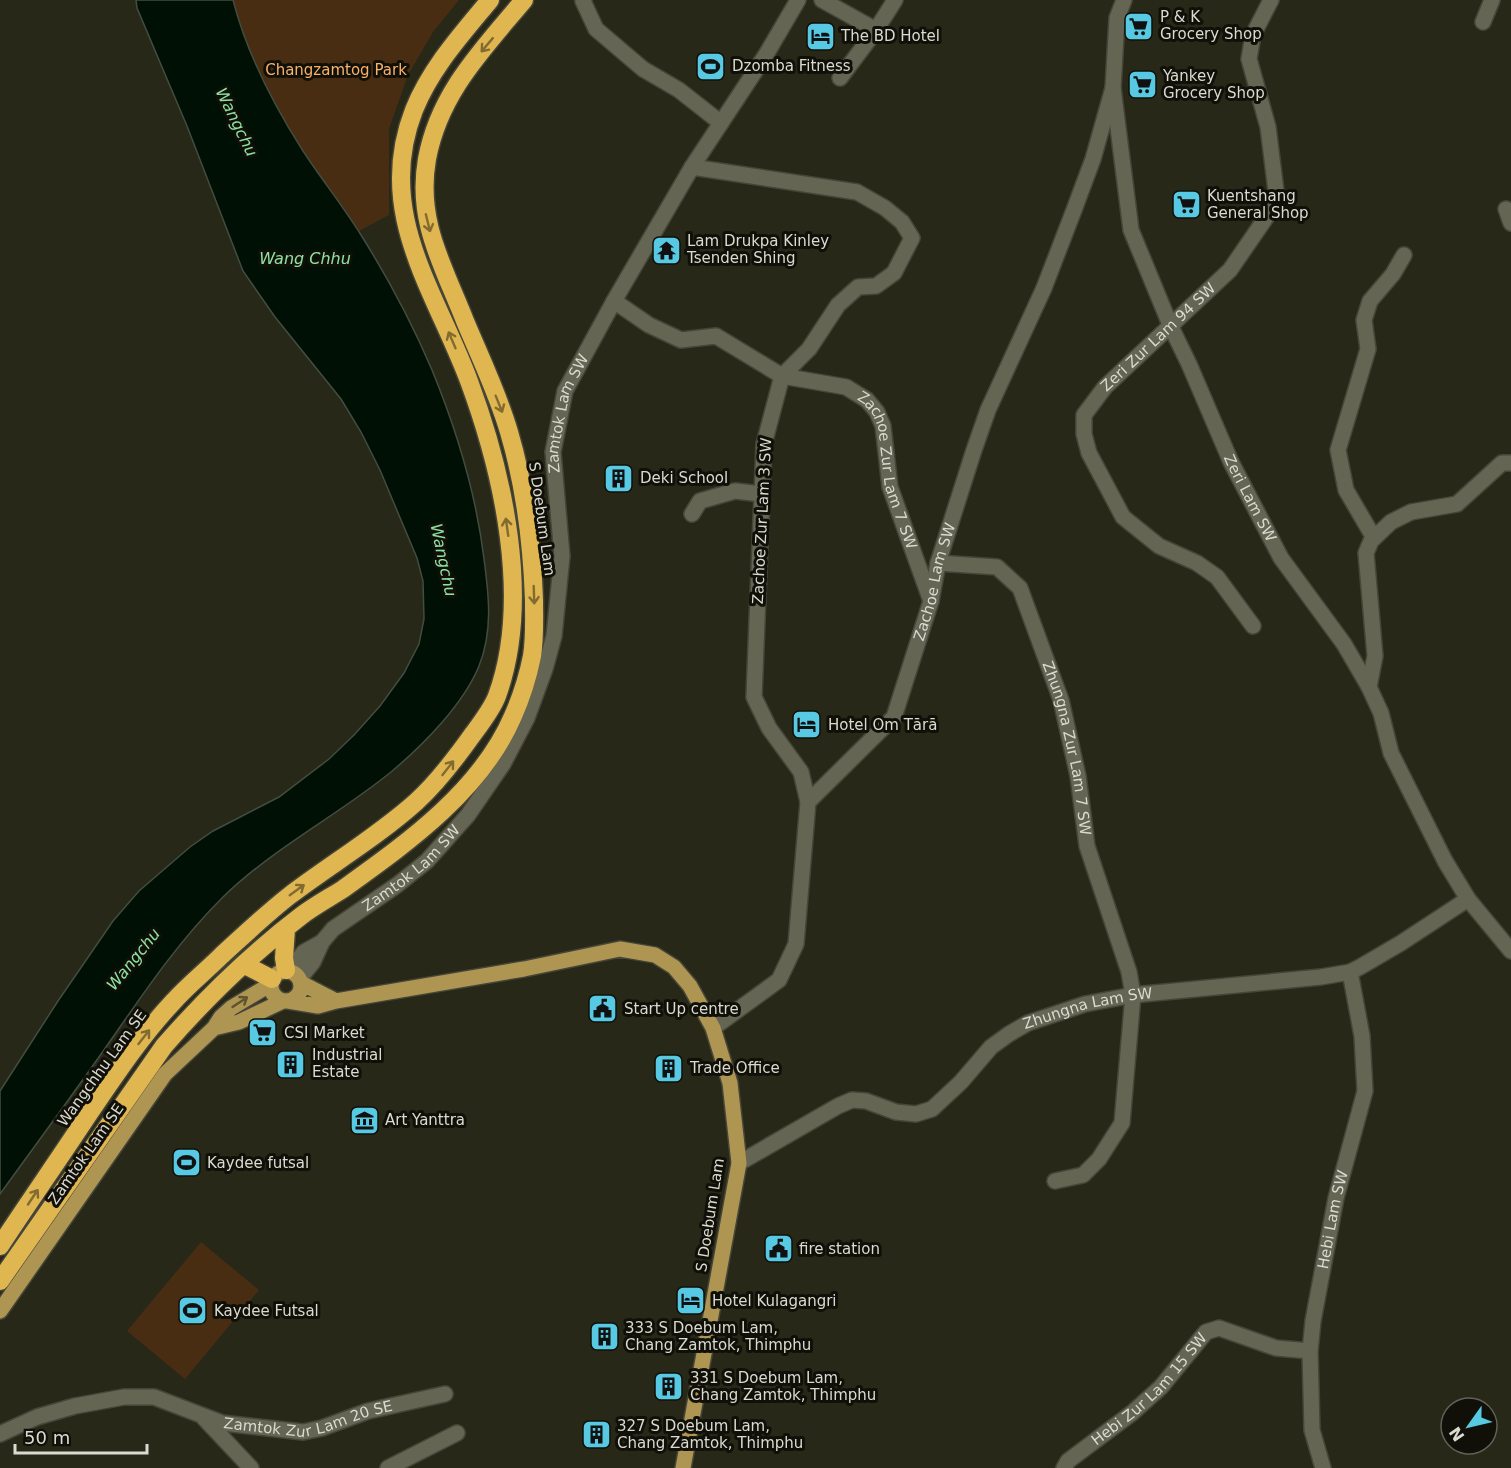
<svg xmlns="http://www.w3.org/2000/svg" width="1511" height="1468" font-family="'DejaVu Sans',sans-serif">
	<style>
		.green { fill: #482d12 }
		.water { fill: #011004; stroke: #424d41; stroke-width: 1.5 }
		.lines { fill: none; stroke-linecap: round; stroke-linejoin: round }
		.minor-casing { stroke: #454538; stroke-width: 18 }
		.major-casing { stroke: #454538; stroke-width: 18 }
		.highway-casing { stroke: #454538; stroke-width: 21 }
		.minor { stroke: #646553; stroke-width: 15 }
		.major { stroke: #ae9652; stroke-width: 15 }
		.highway { stroke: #e0b651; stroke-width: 18 }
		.oneway { stroke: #826b31 }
		.oneway2 { stroke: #5f532e }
		.labels { text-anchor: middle; stroke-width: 6; stroke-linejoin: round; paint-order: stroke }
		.poi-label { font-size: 15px; fill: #dadad0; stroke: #101009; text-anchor: start }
		.park-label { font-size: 15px; fill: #fab269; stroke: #101009 }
		.street-label { font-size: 15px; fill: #dadad0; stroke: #101009 }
		.water-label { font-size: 16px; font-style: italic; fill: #8de2a1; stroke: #101009 }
	</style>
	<rect width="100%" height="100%" fill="#282818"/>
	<path class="green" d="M233,0H459L433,32L408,75L389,129V215L359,231C309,161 254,84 233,0Z
		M201,1242L259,1290L185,1379L127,1331Z"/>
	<path class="water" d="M136,0H233C246,51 275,107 303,151C322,180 343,206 361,235C388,278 412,323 432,370C457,431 476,493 484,559C489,596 493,631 479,666C463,705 423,745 391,772C337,816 273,848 222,898C171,949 136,1005 94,1064C63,1108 31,1151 0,1194V1091L58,1001L113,921L139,891L190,847L213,831L279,797L329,759L354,735L380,706L404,673L419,644L424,619L423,581L417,558L380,470L361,432L341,399L275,317L243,271L187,126L137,8Z"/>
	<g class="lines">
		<defs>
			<g id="minor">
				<path d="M584,0L583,1L596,29L643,69L679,90L721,123"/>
				<path d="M822,0L876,30"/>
				<path id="s1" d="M1124,0L1117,18L1113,88L1131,230L1171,327L1189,364L1231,462L1281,558L1344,644L1369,687L1381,713L1391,753L1445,861L1468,899L1511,951"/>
				<path d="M1483,22L1492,0"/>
				<path d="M840,78L876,30L895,0"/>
				<path d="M692,167L857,192L885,208L902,222L912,238L894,273L876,286L858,287L838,305L809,349L782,376L764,444L754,697L769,728L801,772L808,802"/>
				<path d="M1506,209L1511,223"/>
				<path id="s2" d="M614,301L649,325L681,340L716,336L782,376L846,387L867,400L877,412L883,426L890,487L931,601"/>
				<path d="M692,514L700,501L735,491L762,494"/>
				<path d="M1374,538L1346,490L1338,450L1368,349L1364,320L1370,301L1393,274L1404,255"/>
				<path id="s3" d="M938,563L997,567L1020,588L1061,700L1078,776L1087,846L1129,972L1133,995L1122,1123L1099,1159L1083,1175L1055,1181"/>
				<path id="s4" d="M1253,626L1217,577L1197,563L1159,546L1123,517L1089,453L1084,434V415L1105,387L1230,270L1274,206L1276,191L1268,127L1249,59L1253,35L1271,0"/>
				<path d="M1369,687L1375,656L1366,553L1371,541L1391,522L1411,512L1457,504L1502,463H1511"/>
				<path d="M289,971L304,952L322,942"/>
				<path id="s5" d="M300,978L313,962L322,942L333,929L397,885L427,861L468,815L503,764L527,718L545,669L554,636L562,556L553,452L565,391L614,301L692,167L767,53L798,0"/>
				<path id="s6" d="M713,1028L779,980L796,944L808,802L894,717L931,601L938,563L974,450L988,410L1044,288L1074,210L1093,159L1113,88"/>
				<path id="s7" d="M739,1163L838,1106L852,1100L866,1101L896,1112L916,1114L932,1109L961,1082L991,1047L1009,1034L1028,1023L1085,1004L1133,995L1321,977L1350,972L1360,967L1401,943L1468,899"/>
				<path d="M204,1418L251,1468"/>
				<path id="s8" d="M0,1434L37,1417L75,1406L124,1397H154L222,1423L303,1432L322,1428L368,1411L445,1394"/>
				<path d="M388,1468L457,1433"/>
				<path id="s9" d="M1064,1468L1068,1461L1132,1413L1161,1387L1206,1332L1219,1328L1276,1348L1310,1351"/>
				<path id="s10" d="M1323,1468L1312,1430L1310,1351L1313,1321L1336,1198L1365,1091L1362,1036L1350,972"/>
			</g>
			<path id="major" d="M271 986a15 15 0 1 1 30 0a15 15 0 1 1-30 0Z
				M301,983L336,1001
				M288,1001L318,1006L336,1001L524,969L620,949L655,955L674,967L690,986L713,1028L730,1083L739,1163L683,1468
				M214,1028L239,1022L283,1001
				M0,1311L165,1074L214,1028L221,1017L231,1008L271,984"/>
			<path id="highway" d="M245,965L272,979
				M286,970L284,958L286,929
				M0,1246C29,1202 59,1159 88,1115C114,1077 141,1036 173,1002C188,985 206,971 222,955C244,935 266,914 289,896C331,864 377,837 416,802C438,782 456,758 473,734C482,722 492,709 497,696C532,600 503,473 469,381C435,290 374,212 414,110C431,68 461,35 490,0
				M0,1281L164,1046C205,999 251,954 301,916C314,906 329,898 343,889C407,843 481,791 513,716C521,698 528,676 532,656C535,638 534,619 534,600C532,543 525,486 509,432C498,394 480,357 465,321C443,265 416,221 427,159C439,93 483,49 524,0"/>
		</defs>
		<use href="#minor" class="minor-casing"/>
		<use href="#major" class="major-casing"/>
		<use href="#highway" class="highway-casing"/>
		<use href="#minor" class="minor"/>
		<use href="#major" class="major"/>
		<use href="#highway" class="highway"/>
	</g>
	<defs><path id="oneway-shaft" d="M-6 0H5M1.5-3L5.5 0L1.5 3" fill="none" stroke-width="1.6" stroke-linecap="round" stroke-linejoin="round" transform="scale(1.5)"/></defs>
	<g class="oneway">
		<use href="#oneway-shaft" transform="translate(487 45) rotate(130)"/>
		<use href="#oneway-shaft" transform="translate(428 223) rotate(76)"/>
		<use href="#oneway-shaft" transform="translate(452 340) rotate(-113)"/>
		<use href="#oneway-shaft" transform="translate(499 404) rotate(68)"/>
		<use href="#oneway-shaft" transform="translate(507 527) rotate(-98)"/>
		<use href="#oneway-shaft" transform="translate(534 595) rotate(88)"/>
		<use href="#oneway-shaft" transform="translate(448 768) rotate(-52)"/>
		<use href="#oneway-shaft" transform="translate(297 890) rotate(-36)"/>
		<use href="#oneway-shaft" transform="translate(144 1037) rotate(-52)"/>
		<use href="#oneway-shaft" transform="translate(33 1197) rotate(-56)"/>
	</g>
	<use class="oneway2" href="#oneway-shaft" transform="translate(240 1002) rotate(-33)"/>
	<defs>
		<symbol id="supermarket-square" viewBox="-11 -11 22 22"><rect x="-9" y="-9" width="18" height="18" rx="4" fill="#57c9e2" stroke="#101009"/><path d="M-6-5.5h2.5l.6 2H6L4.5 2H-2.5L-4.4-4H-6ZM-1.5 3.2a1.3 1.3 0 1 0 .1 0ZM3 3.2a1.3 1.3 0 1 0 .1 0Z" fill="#111"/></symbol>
		<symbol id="hotel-square" viewBox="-11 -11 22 22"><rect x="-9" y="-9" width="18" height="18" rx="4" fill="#57c9e2" stroke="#101009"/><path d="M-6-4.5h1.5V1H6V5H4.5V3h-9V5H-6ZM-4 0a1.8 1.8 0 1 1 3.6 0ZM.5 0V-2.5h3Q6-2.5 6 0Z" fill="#111"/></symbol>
		<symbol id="stadium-square" viewBox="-11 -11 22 22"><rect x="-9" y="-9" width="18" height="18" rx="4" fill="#57c9e2" stroke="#101009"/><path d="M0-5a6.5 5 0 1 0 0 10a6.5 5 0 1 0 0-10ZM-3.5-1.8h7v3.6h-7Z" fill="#111"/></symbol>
		<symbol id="temple-square" viewBox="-11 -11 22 22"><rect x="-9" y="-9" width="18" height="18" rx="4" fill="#57c9e2" stroke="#101009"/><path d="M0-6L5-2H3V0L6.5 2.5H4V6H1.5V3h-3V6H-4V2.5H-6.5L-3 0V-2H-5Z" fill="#111"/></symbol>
		<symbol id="building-square" viewBox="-11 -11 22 22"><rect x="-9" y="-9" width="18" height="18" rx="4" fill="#57c9e2" stroke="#101009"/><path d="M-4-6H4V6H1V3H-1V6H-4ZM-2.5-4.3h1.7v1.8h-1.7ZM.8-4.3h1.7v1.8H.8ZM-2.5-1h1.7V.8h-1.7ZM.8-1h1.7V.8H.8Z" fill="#111"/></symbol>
		<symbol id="civic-square" viewBox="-11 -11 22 22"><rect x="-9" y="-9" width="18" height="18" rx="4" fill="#57c9e2" stroke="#101009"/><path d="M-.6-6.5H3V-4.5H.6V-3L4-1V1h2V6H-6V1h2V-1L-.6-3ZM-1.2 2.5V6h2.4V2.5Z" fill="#111"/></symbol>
		<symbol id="museum-square" viewBox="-11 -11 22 22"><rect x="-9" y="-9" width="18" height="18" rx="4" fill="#57c9e2" stroke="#101009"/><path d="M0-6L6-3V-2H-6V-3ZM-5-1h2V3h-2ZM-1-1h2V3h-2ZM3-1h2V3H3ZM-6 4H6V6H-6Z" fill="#111"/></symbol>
	</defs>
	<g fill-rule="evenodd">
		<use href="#supermarket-square" x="1122" y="10" width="33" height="33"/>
		<use href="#hotel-square" x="804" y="20" width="33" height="33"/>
		<use href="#stadium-square" x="694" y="50" width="33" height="33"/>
		<use href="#supermarket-square" x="1126" y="68" width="33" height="33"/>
		<use href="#supermarket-square" x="1170" y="188" width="33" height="33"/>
		<use href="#temple-square" x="650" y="234" width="33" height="33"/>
		<use href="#building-square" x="602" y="462" width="33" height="33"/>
		<use href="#hotel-square" x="790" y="708" width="33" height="33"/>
		<use href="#civic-square" x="586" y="992" width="33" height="33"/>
		<use href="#supermarket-square" x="246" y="1016" width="33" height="33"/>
		<use href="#building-square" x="274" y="1048" width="33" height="33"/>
		<use href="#building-square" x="652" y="1052" width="33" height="33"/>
		<use href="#museum-square" x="348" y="1104" width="33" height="33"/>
		<use href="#stadium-square" x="170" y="1146" width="33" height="33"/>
		<use href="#civic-square" x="762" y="1232" width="33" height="33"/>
		<use href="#hotel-square" x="674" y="1284" width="33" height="33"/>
		<use href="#stadium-square" x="176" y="1294" width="33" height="33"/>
		<use href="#building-square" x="588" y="1320" width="33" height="33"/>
		<use href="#building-square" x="652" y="1370" width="33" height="33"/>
		<use href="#building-square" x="580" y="1418" width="33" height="33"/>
	</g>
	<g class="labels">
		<g class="poi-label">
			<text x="1160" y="22">P &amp; K<tspan x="1160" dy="17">Grocery Shop</tspan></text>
			<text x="841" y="41">The BD Hotel</text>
			<text x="732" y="71">Dzomba Fitness</text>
			<text x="1163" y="81">Yankey<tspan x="1163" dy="17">Grocery Shop</tspan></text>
			<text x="1207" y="201">Kuentshang<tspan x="1207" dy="17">General Shop</tspan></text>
			<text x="687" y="246">Lam Drukpa Kinley<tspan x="687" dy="17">Tsenden Shing</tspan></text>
			<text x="640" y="483">Deki School</text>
			<text x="828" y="730">Hotel Om Tārā</text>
			<text x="624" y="1014">Start Up centre</text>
			<text x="284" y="1038">CSI Market</text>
			<text x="312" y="1060">Industrial<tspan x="312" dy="17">Estate</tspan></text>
			<text x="690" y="1073">Trade Office</text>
			<text x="385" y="1125">Art Yanttra</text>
			<text x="207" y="1168">Kaydee futsal</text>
			<text x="799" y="1254">fire station</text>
			<text x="712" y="1306">Hotel Kulagangri</text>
			<text x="214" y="1316">Kaydee Futsal</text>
			<text x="625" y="1333">333 S Doebum Lam,<tspan x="625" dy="17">Chang Zamtok, Thimphu</tspan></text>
			<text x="690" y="1383">331 S Doebum Lam,<tspan x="690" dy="17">Chang Zamtok, Thimphu</tspan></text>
			<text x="617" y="1431">327 S Doebum Lam,<tspan x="617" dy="17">Chang Zamtok, Thimphu</tspan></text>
		</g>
		<g class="park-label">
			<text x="336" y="75">Changzamtog Park</text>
		</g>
		<g class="street-label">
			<text dy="5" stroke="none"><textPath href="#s4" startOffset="392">Zeri Zur Lam 94 SW</textPath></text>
			<text dy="5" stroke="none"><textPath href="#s5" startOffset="663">Zamtok Lam SW</textPath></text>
			<text dy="5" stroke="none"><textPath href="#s2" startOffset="354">Zachoe Zur Lam 7 SW</textPath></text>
			<text dy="5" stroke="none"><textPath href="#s1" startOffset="526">Zeri Lam SW</textPath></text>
			<text transform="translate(542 519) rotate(82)" y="5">S Doebum Lam</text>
			<text transform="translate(762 521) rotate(-87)" y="5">Zachoe Zur Lam 3 SW</text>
			<text dy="5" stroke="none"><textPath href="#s6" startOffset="526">Zachoe Lam SW</textPath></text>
			<text dy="5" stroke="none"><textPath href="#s3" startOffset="258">Zhungna Zur Lam 7 SW</textPath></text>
			<text dy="5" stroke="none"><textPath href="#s5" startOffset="159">Zamtok Lam SW</textPath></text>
			<text dy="5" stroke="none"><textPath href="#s7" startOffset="404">Zhungna Lam SW</textPath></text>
			<text transform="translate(102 1068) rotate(-54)" y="5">Wangchhu Lam SE</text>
			<text transform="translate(86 1154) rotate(-55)" y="5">Zamtok Lam SE</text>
			<text transform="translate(710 1215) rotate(-81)" y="5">S Doebum Lam</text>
			<text dy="5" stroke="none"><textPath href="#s10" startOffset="252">Hebi Lam SW</textPath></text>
			<text dy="5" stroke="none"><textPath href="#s9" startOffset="117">Hebi Zur Lam 15 SW</textPath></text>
			<text dy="5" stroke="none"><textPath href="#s8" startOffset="321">Zamtok Zur Lam 20 SE</textPath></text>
		</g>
		<g class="water-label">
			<text transform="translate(237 122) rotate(64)" y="6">Wangchu</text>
			<text x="305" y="264">Wang Chhu</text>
			<text transform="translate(444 560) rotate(78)" y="6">Wangchu</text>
			<text transform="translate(133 959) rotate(-51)" y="6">Wangchu</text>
		</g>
	</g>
	<g transform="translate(1469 1426) rotate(236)"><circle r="28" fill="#101009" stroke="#616159" stroke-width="1.5"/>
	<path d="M0-4.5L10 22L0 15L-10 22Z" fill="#57c9e2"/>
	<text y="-9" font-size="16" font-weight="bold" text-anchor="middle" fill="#dadad0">N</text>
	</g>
	<path d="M15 1444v9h132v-9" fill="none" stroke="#dadad0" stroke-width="3"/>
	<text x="24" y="1444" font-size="18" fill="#dadad0" stroke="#101009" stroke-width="4.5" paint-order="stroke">50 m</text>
</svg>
